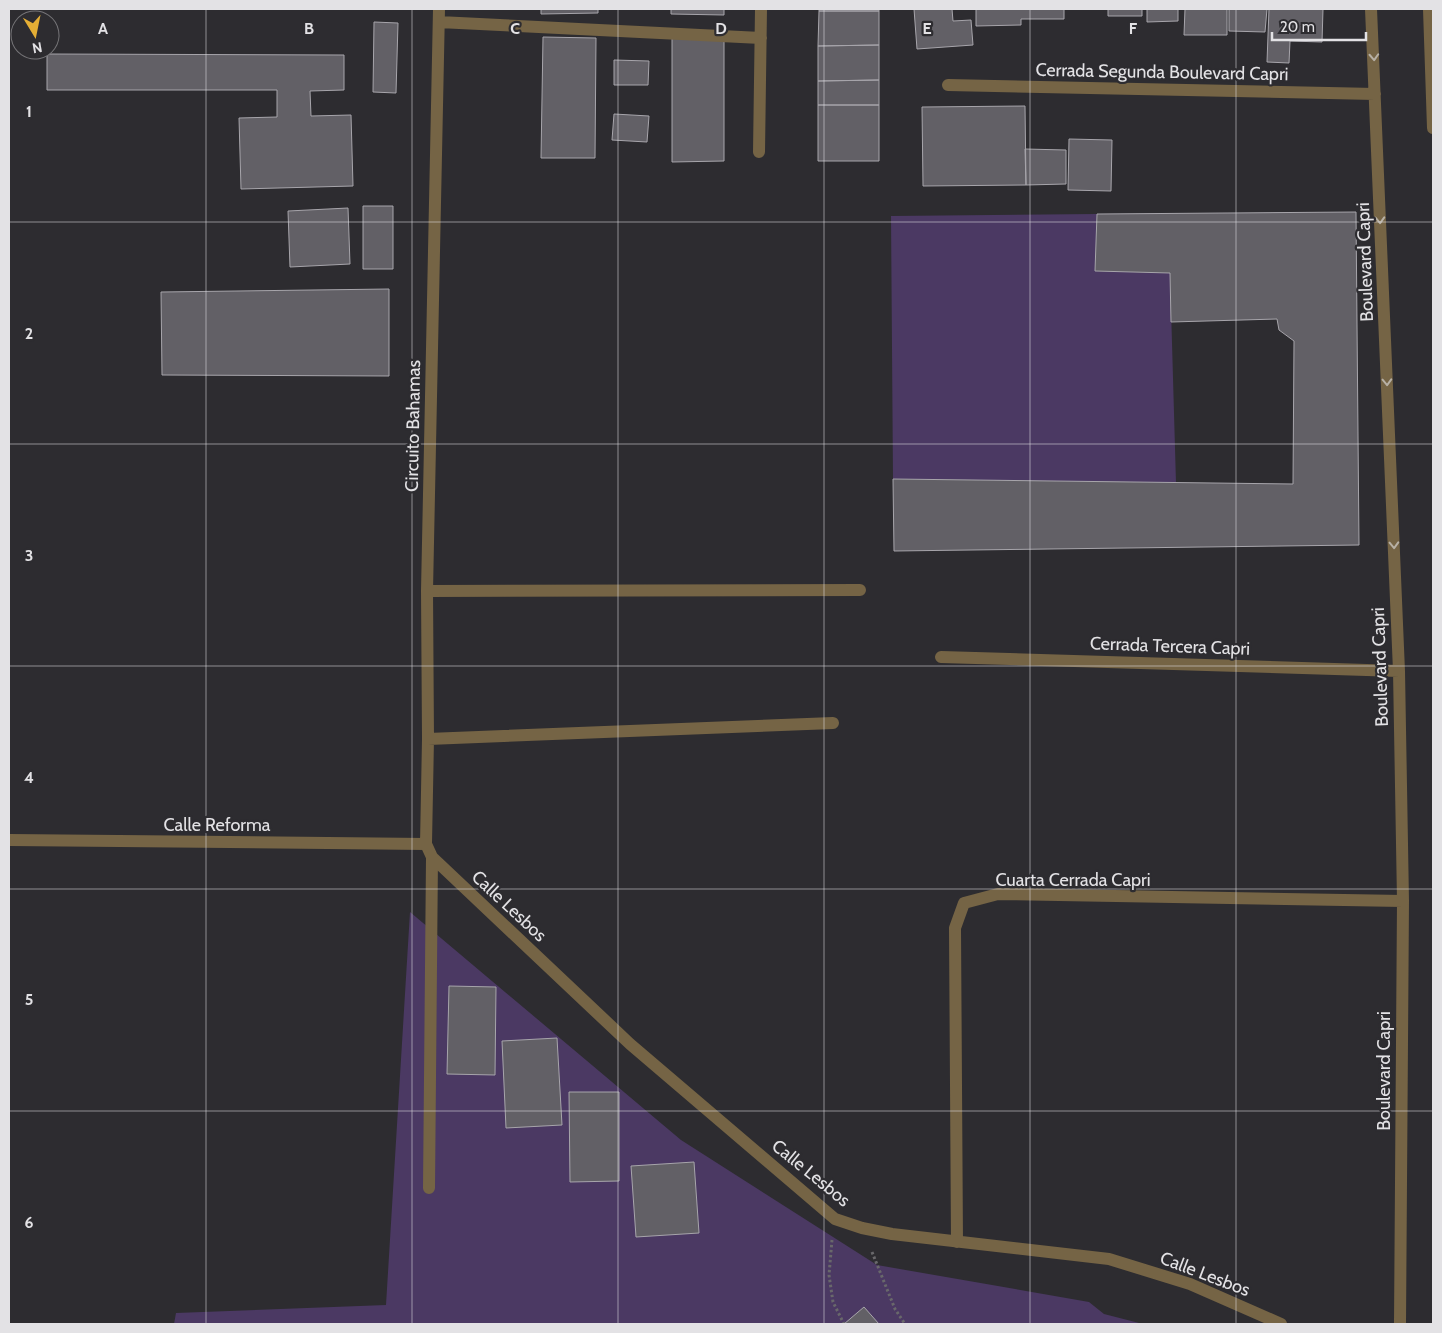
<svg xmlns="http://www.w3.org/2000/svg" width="1442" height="1333" font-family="Cabin,sans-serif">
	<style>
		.green { fill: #4b3963 }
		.building { fill: #626066; stroke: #a7a5ab }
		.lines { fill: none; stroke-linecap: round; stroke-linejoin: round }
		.path { stroke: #69686b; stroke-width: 3; stroke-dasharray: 2.5 2.5; stroke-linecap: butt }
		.street { stroke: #756445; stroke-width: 12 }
		.oneway { stroke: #b7b0a5 }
		.grid { fill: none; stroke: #e3e2e5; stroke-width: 1; stroke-opacity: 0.55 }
		.labels { text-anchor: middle; stroke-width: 4.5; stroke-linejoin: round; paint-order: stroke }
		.street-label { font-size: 18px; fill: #e3e2e5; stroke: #2d2c30 }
		.grid-label { font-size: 16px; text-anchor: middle; font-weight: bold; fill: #e3e2e5; stroke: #2d2c30; stroke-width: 4.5; stroke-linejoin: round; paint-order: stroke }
	</style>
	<rect width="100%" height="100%" fill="#2d2c30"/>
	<path class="green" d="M1097,214L1095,271L1170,273L1176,483L893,479L891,216Z
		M410,912L681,1140L877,1265L1089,1302L1104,1314L1143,1324H174L176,1313L386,1305Z"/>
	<path class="building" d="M541,9H598V13L541,14Z
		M671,9H724V15L671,14Z
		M819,9H879V11H819Z
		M914,9H952L953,21L971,20L973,45L917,49Z
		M976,9H1064V19H1021V25L976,26Z
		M1108,9H1142V16H1108Z
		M1147,9H1178V21L1147,22Z
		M1185,9H1227V35H1184Z
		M1229,9H1267L1265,32L1229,31Z
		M1269,9H1323L1322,42L1290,41L1289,63L1267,62Z
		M819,11H879V45L818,46Z
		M374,22L398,23L396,93L373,92Z
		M543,37L596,38L595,158H541Z
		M672,38H724V161L672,162Z
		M879,45V80L818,81V46Z
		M47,54L344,55V90L310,91L311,116L351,115L353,186L241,189L239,118L277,117V90H47Z
		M614,60L649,61L648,85H614Z
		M879,80V105H818V81Z
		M818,105H879V161H818Z
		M1025,106L1026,185L923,186L922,107Z
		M614,114L649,116L647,142L612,140Z
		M1069,139L1112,140L1111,191L1068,190Z
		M1025,149L1066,150V184L1026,185Z
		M363,206H393V269H363Z
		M348,208L350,264L290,267L288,211Z
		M1356,212L1359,545L894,551L893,479L1293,484L1294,341L1279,330L1277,319L1171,322L1170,273L1095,271L1097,214Z
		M389,289V376L162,375L161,292Z
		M449,986L496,987L495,1075L447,1074Z
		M557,1038L562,1125L506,1128L502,1041Z
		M569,1092H619V1181L570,1182Z
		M694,1162L699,1233L636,1237L631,1166Z
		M864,1307L879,1324H844Z"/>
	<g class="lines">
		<path class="path" d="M832,1240L829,1275L833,1302L844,1324
			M872,1252L895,1309L905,1324"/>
		<path class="street" d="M439,9L427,591L428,739L426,844L432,857L630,1044L835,1219L862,1228L892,1234L1109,1259L1190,1284L1281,1324
			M1371,9L1399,671L1403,901L1400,1324
			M1429,9L1433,128
			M439,22L761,38
			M948,85L1375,94
			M759,152L761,9
			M427,591L860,590
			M941,657L1399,671
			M428,739L833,723
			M9,840L426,844
			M429,1188L432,857
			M957,1242L955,928L964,903L998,894L1403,901"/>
	</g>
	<defs><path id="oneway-chevron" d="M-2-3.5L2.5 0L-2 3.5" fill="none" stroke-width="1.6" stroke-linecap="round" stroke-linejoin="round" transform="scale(1.25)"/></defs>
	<g class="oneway">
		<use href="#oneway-chevron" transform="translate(1374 57) rotate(87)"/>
		<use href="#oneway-chevron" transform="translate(1380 220) rotate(88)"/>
		<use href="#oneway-chevron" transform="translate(1387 382) rotate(88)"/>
		<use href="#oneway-chevron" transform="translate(1394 545) rotate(88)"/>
	</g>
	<path class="grid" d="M206,9V1324M412,9V1324M618,9V1324M824,9V1324M1030,9V1324M1236,9V1324M9,222H1433M9,444H1433M9,666H1433M9,889H1433M9,1111H1433"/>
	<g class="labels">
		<g class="street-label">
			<text transform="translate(1162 72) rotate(1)" y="6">Cerrada Segunda Boulevard Capri</text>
			<text transform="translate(1365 262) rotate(-92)" y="6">Boulevard Capri</text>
			<text transform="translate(413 426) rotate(-89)" y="6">Circuito Bahamas</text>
			<text transform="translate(1170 646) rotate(2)" y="6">Cerrada Tercera Capri</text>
			<text transform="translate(1380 667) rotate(-92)" y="6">Boulevard Capri</text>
			<text x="217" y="831">Calle Reforma</text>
			<text x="1073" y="886">Cuarta Cerrada Capri</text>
			<text transform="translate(509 906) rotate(43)" y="6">Calle Lesbos</text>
			<text transform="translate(1384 1071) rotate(-90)" y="6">Boulevard Capri</text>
			<text transform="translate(811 1173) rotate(39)" y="6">Calle Lesbos</text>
			<text transform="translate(1205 1274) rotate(21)" y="6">Calle Lesbos</text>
		</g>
	</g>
	<g class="grid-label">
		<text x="103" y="34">A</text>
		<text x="309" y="34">B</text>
		<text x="515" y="34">C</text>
		<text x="721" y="34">D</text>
		<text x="927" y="34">E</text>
		<text x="1133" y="34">F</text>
		<text x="29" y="117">1</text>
		<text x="29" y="339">2</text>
		<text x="29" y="561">3</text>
		<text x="29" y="783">4</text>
		<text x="29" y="1005">5</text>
		<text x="29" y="1228">6</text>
	</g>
	<rect width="1442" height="1333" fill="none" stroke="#e3e2e5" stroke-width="20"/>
	<g transform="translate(35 35) rotate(170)"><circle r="24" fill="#2d2c30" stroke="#767578"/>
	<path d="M0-4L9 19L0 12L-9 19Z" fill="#e4ae35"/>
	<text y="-8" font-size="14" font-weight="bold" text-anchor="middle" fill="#e3e2e5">N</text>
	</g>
	<path d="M1272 32v8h94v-8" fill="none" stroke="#e3e2e5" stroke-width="2.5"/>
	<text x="1280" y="32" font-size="15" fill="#e3e2e5" stroke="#2d2c30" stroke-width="4" paint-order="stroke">20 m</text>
</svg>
